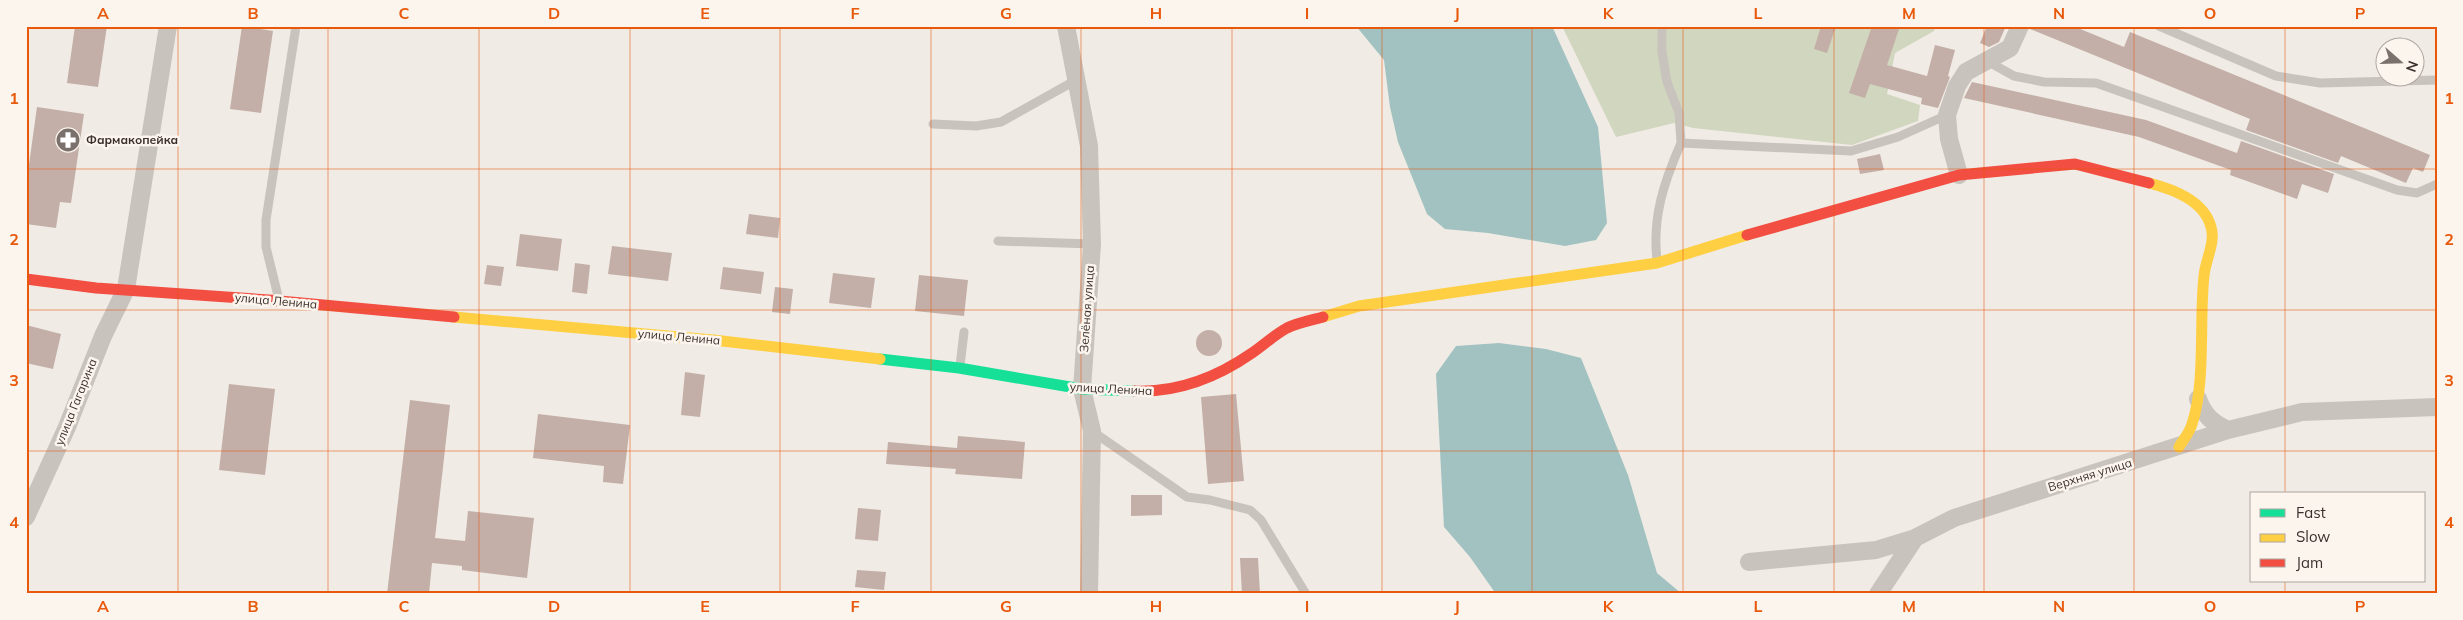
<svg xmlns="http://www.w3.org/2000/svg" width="2463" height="620" font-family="Mulish,sans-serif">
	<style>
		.green { fill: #d1d6bf }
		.water { fill: #a1c2c1 }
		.building { fill: #c3afa7 }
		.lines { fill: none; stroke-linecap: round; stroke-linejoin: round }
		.lane { stroke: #c9c3be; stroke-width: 9 }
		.street { stroke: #c9c3be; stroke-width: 18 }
		.fast { stroke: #16e098; stroke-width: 11 }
		.slow { stroke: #ffcf43; stroke-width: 11 }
		.jam { stroke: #f24e42; stroke-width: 11 }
		.grid { fill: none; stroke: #e8590c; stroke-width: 1; stroke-opacity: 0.55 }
		.labels { text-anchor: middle; stroke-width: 5; stroke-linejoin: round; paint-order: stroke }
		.poi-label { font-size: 12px; font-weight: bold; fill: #3b302b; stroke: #fbf5ee; text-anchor: start }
		.street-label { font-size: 12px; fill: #3b302b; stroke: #fbf5ee }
		.neatline { fill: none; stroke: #e8590c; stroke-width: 2 }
		.grid-label { font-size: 16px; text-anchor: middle; font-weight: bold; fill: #e8590c }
	</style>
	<rect width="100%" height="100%" fill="#f0ebe5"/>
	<path class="green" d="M1562,26H1936L1934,31L1895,53L1887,94L1920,105L1918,121L1852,145L1693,128L1674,123L1616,137Z"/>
	<path class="water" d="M1356,26H1552L1598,127L1607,223L1596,240L1565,246L1488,233L1445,229L1427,214L1398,142L1390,107L1384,60Z
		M1499,343L1546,349L1581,358L1628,475L1657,573L1682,594H1496L1470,557L1444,527L1436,374L1456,346Z"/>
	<path class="building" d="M75,26H107L98,87L67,83Z
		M242,26L273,31L261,113L230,109Z
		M1821,26L1835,29L1827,53L1814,49Z
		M1872,26H1900L1887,65L1927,76L1935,45L1955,50L1948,76L1950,77L1938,108L1921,104L1922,98L1870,84L1865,98L1849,93Z
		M1987,26H2006L1999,42L1989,47L1980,43Z
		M2030,26H2073L2124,47L2130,32L2430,155L2423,172L2413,168L2406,183L2341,156L2338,163L2246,130L2250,119L2030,29Z
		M1972,82L2146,120L2237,153L2241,141L2334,174L2328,193L2302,184L2297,199L2230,175L2231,170L2139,137L1964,98Z
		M37,107L84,114L71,203L60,202L56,228L26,224V186Z
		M1880,154L1884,170L1860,174L1857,159Z
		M749,214L780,218L778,238L746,234Z
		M520,234L562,239L558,271L516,266Z
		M612,246L672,253L668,281L608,274Z
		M575,263L590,265L587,294L572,292Z
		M487,265L504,267L501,286L484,284Z
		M723,267L764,272L761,294L720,289Z
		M833,273L875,278L871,308L829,303Z
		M919,275L968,280L964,316L915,311Z
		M775,287L793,289L790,314L772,312Z
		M26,325L61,334L53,369L26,363Z
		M1196 343a13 13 0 1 1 26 0a13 13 0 1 1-26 0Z
		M685,372L705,375L700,417L681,415Z
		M229,384L275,389L265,475L219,470Z
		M1236,394L1244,481L1208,484L1201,397Z
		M410,400L450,405L435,538L465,541L468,511L534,518L527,578L462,570V566L432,563L429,594H387Z
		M538,414L630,425L623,484L603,482L604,466L533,458Z
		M958,436L1025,442L1022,479L955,474L956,469L886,464L888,442L957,448Z
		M1131,495H1162V515L1131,516Z
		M858,508L881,510L878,541L855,539Z
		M1240,558H1258L1260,594H1242Z
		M857,570L886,572L884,590L855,587Z"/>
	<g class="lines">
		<path class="lane" d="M1662,26V52L1667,82L1679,113L1681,143L1851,151L1898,137L1947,115
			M2159,26L2276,76L2320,83L2437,80
			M1987,61L2014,76L2044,82L2096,83L2397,190L2417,193L2437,184
			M933,124L976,126L1001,122L1078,79
			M998,241L1092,244
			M1657,260C1652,217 1664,182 1681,143
			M279,300L266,247V220L296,26
			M960,366L964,332
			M1092,431L1187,497L1210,500L1250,510L1261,520L1306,594"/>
		<path class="street" d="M1066,26L1089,146L1092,244L1082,389L1092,431L1089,594
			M1959,175L1949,139L1947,115L1957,86L1966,72L2010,48L2020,26
			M2198,399C2204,415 2212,423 2228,430
			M26,517L67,427L103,336L126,289L168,26
			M1749,562L1876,550L1915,538L1954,518L2228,430L2302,412L2437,407
			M1878,594L1915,538"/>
		<path class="fast" d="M880,359L959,368L1082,389L1134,391"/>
		<path class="slow" d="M2149,183C2172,189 2204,200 2211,227C2216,242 2205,261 2204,276C2199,320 2206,383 2192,424C2190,432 2183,440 2179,447
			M454,317L713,340L880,359
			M1323,317L1359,306L1657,263L1747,235"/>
		<path class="jam" d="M1747,235L1959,175L2075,164L2149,183
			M26,279L96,288L269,300L454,317
			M1134,391C1178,393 1216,378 1252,353C1264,345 1274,335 1287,328C1297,323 1312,320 1323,317"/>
	</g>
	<path class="grid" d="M178,26V594M328,26V594M479,26V594M630,26V594M780,26V594M931,26V594M1081,26V594M1232,26V594M1382,26V594M1532,26V594M1683,26V594M1834,26V594M1984,26V594M2134,26V594M2285,26V494M26,169H2437M26,310H2437M26,451H2437M2285,581V594"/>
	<defs>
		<symbol id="pharmacy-disc" viewBox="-11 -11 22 22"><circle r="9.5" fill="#7a716c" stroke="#fbf5ee"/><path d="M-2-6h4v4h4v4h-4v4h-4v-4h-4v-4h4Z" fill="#fff"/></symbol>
	</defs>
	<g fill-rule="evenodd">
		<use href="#pharmacy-disc" x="54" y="126" width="28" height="28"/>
	</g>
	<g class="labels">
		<g class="poi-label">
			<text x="86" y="144">Фармакопейка</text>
		</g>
		<g class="street-label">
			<text transform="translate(276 301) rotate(5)" y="4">улица Ленина</text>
			<text transform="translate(1087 309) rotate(-86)" y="4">Зелёная улица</text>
			<text transform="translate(679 337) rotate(5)" y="4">улица Ленина</text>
			<text transform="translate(1111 389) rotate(3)" y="4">улица Ленина</text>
			<text transform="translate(76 402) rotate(-68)" y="4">улица Гагарина</text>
			<text transform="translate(2090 475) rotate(-17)" y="4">Верхняя улица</text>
		</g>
	</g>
	<rect width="2463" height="620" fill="none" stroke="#fbf5ee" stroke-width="55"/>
	<rect x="2250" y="492" width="175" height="90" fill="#fbf5ee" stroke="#aea6a0"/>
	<rect x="2260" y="509" width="25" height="8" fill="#16e098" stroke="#aea6a0"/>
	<text x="2296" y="518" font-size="15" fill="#3b302b">Fast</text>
	<rect x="2260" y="534" width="25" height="8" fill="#ffcf43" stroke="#aea6a0"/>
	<text x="2296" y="542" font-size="15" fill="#3b302b">Slow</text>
	<rect x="2260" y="559" width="25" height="8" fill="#f24e42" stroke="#aea6a0"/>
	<text x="2296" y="568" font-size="15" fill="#3b302b">Jam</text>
	<g transform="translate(2400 62) rotate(110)"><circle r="24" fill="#fbf5ee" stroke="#aea6a0"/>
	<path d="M0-4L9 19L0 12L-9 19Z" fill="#7a716c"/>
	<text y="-8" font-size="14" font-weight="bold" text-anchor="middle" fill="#3b302b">N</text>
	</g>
	<rect x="28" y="28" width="2408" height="564" class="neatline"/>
	<g class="grid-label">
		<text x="103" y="19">A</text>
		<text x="253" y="19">B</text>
		<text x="404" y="19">C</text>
		<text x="554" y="19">D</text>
		<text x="705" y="19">E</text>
		<text x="855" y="19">F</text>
		<text x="1006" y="19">G</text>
		<text x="1156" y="19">H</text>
		<text x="1307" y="19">I</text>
		<text x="1457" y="19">J</text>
		<text x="1608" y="19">K</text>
		<text x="1758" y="19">L</text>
		<text x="1909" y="19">M</text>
		<text x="2059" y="19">N</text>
		<text x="2210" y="19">O</text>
		<text x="2360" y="19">P</text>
		<text x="14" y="104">1</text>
		<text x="2449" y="104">1</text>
		<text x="14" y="245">2</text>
		<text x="2449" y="245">2</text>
		<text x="14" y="386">3</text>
		<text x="2449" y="386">3</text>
		<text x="14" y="528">4</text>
		<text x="2449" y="528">4</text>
		<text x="103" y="612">A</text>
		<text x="253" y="612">B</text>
		<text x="404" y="612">C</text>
		<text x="554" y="612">D</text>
		<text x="705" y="612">E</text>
		<text x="855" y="612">F</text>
		<text x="1006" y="612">G</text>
		<text x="1156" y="612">H</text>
		<text x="1307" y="612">I</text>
		<text x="1457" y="612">J</text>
		<text x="1608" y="612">K</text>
		<text x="1758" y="612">L</text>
		<text x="1909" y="612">M</text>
		<text x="2059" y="612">N</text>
		<text x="2210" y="612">O</text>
		<text x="2360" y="612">P</text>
	</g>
</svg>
